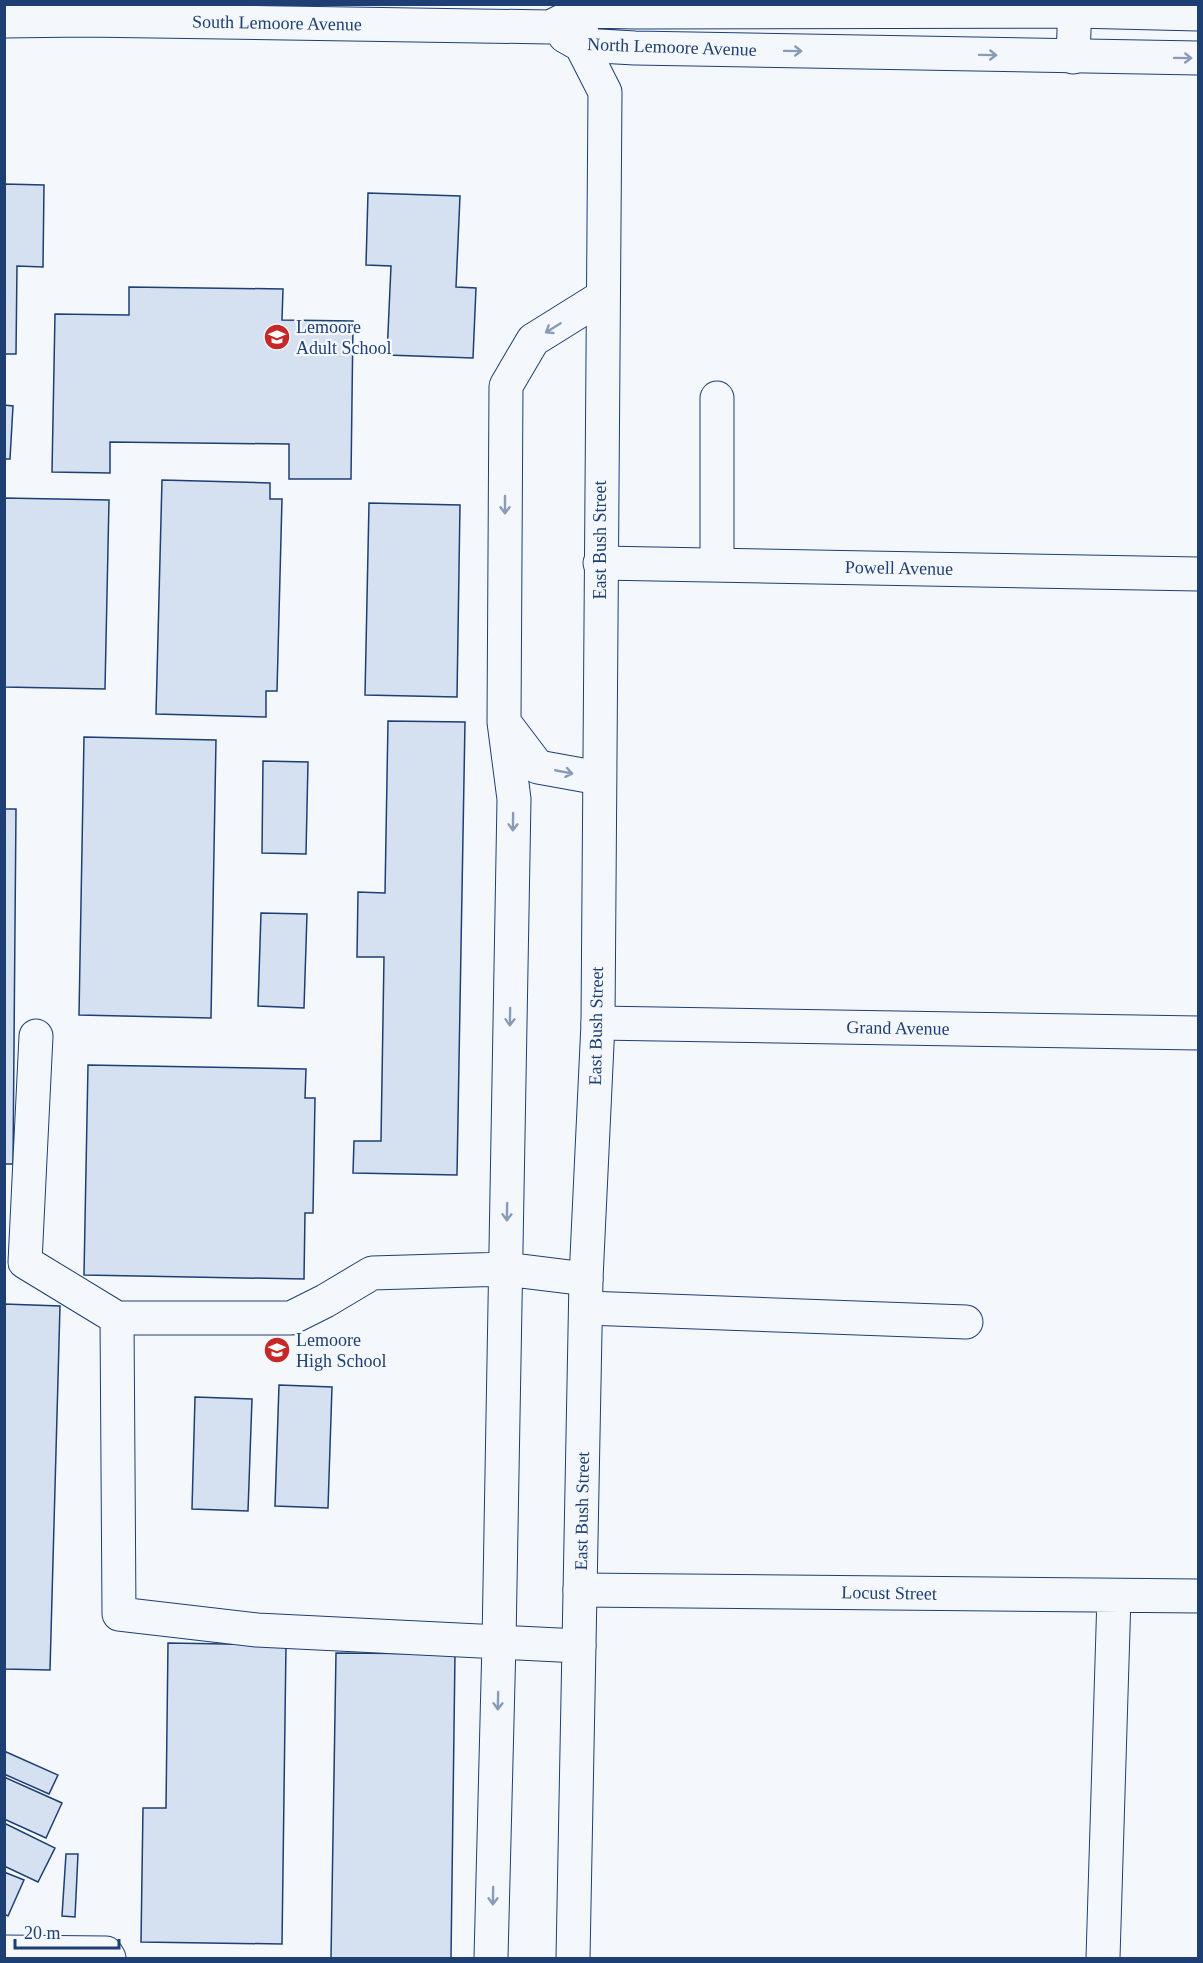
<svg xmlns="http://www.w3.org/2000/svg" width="1203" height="1963" font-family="'Times New Roman',serif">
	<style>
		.building { fill: #d5e0f0; stroke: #1d3f73; stroke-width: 1.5 }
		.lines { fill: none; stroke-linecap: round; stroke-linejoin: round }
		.minor-casing { stroke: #1d3f73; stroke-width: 35 }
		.major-casing { stroke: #1d3f73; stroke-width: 35 }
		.minor { stroke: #f4f7fb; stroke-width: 33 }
		.major { stroke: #f4f7fb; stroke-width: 33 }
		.oneway { stroke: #889bb7 }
		.labels { text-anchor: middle; stroke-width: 4.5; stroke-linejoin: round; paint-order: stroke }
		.street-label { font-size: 18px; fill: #1d3f73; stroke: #f4f7fb }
		.poi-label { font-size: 18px; fill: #1d3f73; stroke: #f4f7fb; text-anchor: start }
	</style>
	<rect width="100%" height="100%" fill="#f4f7fb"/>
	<path class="building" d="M4,184L44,185L43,267L17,266L16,354H4Z
		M368,193L460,196L456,287L476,288L473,358L387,355L391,266L366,265Z
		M129,287L283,289L282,320L353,321L351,479H289V444L110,442V473L52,472L55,314L129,315Z
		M4,405L13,406L10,459H4Z
		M162,480L270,483V499H282L277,691H266V717L156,714Z
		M4,498L109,500L105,689L4,687Z
		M369,503L460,505L457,697L365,695Z
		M388,721L465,722L457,1175L353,1173L354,1141H381L384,957H357L358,892L385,893Z
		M84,737L216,740L211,1018L79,1015Z
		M263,761L308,762L306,854L262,853Z
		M4,809H16L13,1164H4Z
		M261,913L307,914L304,1008L258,1006Z
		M88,1065L306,1069L305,1098H315L313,1213H305L304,1279L84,1275Z
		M4,1304L60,1306L50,1670L4,1669Z
		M279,1385L332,1387L328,1508L275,1506Z
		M195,1397L252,1399L248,1511L192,1509Z
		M168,1643L286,1645L282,1944L141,1942L143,1808H166Z
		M336,1653L455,1654L451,1958H331Z
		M4,1751L58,1775L49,1794L4,1774Z
		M4,1777L62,1803L46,1838L4,1819Z
		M4,1823L55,1848L38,1882L4,1866Z
		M66,1854H78L75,1917L62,1916Z
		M4,1872L24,1880L8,1916L4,1914Z"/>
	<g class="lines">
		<defs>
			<path id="minor" d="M1073,57L1075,4
				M600,563L1198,574
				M717,565V398
				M599,778L538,767L504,722L506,386L533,340L602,297
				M598,1023L1198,1033
				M36,1036L25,1262L117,1318
				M586,1308L966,1322
				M580,1590L1198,1596
				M579,1646L257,1630L119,1614L117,1318H291L325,1301L372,1273L506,1269L586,1279
				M4,1952L106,1953L109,1958
				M491,1958L499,1642L514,799L504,722
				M1103,1958L1114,1596"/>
			<path id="major" d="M4,21L85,20L550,27L582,11L636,12L1075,11L1198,14
				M565,36L581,45L635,48L1198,58
				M573,1958L586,1279L598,1023L605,92L581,45L582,4"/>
		</defs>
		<use href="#minor" class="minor-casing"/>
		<use href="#major" class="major-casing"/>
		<use href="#minor" class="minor"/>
		<use href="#major" class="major"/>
	</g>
	<defs><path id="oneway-shaft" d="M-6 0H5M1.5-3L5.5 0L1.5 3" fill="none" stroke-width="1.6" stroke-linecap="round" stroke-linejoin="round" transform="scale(1.5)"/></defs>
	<g class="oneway">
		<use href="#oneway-shaft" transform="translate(793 51) rotate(1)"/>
		<use href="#oneway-shaft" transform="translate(988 55) rotate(1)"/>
		<use href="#oneway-shaft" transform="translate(1183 58) rotate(1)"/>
		<use href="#oneway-shaft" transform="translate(553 328) rotate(148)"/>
		<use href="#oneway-shaft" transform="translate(505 505) rotate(90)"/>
		<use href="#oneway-shaft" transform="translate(564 772) rotate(11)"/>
		<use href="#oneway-shaft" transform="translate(513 822) rotate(91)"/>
		<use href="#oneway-shaft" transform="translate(510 1017) rotate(91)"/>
		<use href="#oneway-shaft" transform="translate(507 1212) rotate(91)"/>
		<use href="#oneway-shaft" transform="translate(498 1701) rotate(91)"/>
		<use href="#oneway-shaft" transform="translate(493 1896) rotate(91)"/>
	</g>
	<defs>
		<symbol id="school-disc" viewBox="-11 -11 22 22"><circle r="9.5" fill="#c62828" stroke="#f4f7fb"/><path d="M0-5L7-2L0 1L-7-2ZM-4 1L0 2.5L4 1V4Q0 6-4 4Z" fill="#fff"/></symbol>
	</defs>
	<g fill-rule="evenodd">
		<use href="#school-disc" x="262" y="322" width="30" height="30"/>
		<use href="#school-disc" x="262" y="1335" width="30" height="30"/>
	</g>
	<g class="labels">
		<g class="street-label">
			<text transform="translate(277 23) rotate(1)" y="6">South Lemoore Avenue</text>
			<text transform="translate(672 47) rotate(2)" y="6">North Lemoore Avenue</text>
			<text transform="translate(600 540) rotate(-90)" y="6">East Bush Street</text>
			<text transform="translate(899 568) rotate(1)" y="6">Powell Avenue</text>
			<text transform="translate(596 1026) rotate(-89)" y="6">East Bush Street</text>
			<text transform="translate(898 1028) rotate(1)" y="6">Grand Avenue</text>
			<text transform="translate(582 1511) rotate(-89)" y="6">East Bush Street</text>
			<text transform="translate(889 1593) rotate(1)" y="6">Locust Street</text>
		</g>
		<g class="poi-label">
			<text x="296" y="333">Lemoore<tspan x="296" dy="21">Adult School</tspan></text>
			<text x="296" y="1346">Lemoore<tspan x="296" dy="21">High School</tspan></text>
		</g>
	</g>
	<rect width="1203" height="1963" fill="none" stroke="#1d3f73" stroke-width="12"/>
	<path d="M15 1939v9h104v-9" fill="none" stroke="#1d3f73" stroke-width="3"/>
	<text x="24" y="1939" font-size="18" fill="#1d3f73" stroke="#f4f7fb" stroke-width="4.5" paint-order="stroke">20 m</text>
</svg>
